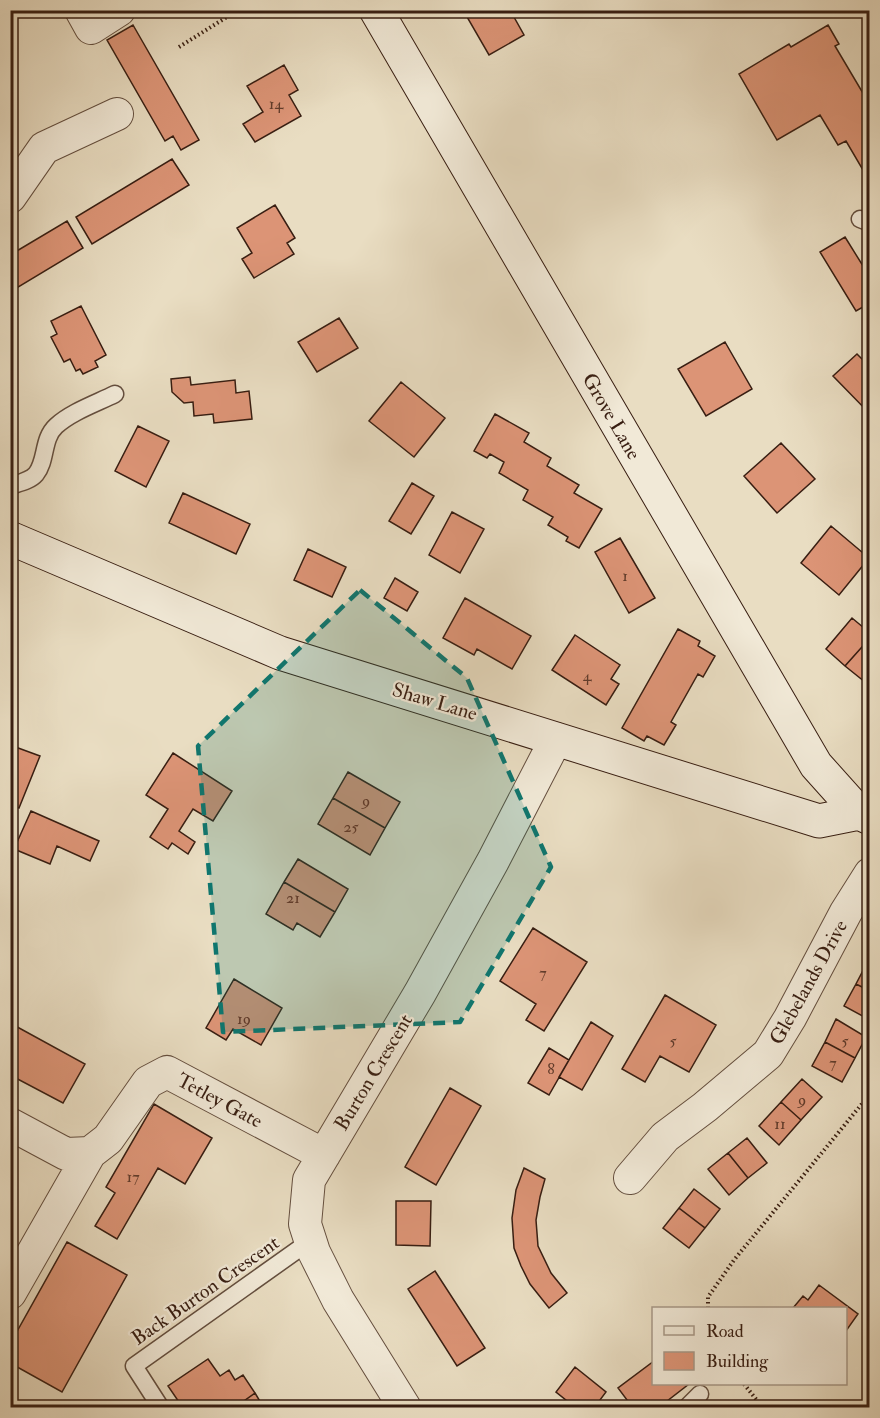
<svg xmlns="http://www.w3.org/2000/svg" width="880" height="1418" font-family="'IM FELL Double Pica',serif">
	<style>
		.building { fill: #dc9476; stroke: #381e12; stroke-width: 1.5 }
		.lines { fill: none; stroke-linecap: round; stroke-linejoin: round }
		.service-casing { stroke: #644e3e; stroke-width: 19 }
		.minor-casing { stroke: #644e3e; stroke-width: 34 }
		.secondary-casing { stroke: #381e12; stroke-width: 35 }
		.path { stroke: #381e12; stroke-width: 4; stroke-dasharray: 1.5 3; stroke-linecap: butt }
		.service { stroke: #f1e9d7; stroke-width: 16 }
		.minor { stroke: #f1e9d7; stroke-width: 32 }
		.secondary { stroke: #f1e9d7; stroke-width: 33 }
		.marked { fill: #0f766e; fill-opacity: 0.2; stroke: #0f766e; stroke-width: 4.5; stroke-dasharray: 12 8; stroke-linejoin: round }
		.labels { text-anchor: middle; stroke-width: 4.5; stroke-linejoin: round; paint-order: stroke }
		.number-label { font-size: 16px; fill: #613c2b }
		.street-label { font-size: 20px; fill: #381e12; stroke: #f1e9d7 }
	</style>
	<rect width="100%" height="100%" fill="#e9ddc2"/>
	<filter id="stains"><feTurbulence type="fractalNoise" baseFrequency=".00333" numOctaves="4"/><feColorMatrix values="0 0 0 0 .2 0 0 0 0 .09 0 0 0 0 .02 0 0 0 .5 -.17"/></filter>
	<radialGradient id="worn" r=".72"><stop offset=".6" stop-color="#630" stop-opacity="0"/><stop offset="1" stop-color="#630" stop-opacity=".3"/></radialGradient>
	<path class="building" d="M463,10H510L524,35L489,55Z
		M133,25L199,140L181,150L173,136L165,141L107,40Z
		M828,25L839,44L835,46L870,105V182L846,141L838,145L820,115L777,140L739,74L789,44L791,47Z
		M284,65L298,90L289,95L301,116L255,142L243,124L263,112L247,86Z
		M172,159L189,185L92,244L76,217Z
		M275,205L295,238L287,243L294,254L254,278L242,259L252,253L237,228Z
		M67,221L83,248L10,292V255Z
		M845,237L863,266L870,262V303L856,311L820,252Z
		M81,306L106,355L95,361L98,367L83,374L80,369L76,371L70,359L64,362L51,337L57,334L51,321Z
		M339,318L358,348L317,372L298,342Z
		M725,342L752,389L706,416L678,369Z
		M857,354L870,367V414L833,376Z
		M190,377L191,385L235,380L236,393L249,391L252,419L214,423L213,414L194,416L193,402L184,403L172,392L171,379Z
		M401,382L445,418L414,457L369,421Z
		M495,414L529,433L524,442L551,458L547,466L579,485L574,493L602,509L579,548L566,541L568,537L548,525L553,517L523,500L528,490L499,473L504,462L490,454L487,458L474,451Z
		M138,426L169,441L146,487L115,471Z
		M781,443L815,479L777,513L744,476Z
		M412,483L434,496L411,534L389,521Z
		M183,493L250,524L236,554L169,523Z
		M452,512L484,529L460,573L429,555Z
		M831,526L869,558L839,595L801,563Z
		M620,538L655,598L629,613L595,552Z
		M308,549L346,567L332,597L294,580Z
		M395,578L418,592L407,611L384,598Z
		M465,598L531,636L512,669L477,649L474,655L443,638Z
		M852,618L870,633V638L845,666L826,649Z
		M678,629L700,641L698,646L715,656L703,677L698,674L671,722L676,725L664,745L647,736L644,741L622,728Z
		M575,635L620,665L611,679L619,684L606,705L552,670Z
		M870,638V677L865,682L845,666Z
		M10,745L40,756L19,808L10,804Z
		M173,753L232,791L213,821L193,809L179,831L195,842L188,854L172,843L168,849L150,837L168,809L146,795Z
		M348,772L400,802L385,828L333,798Z
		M333,798L385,828L370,855L318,824Z
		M31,811L99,841L90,861L57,846L50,864L14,849Z
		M298,859L348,889L335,912L284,882Z
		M284,882L335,912L320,937L297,923L293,930L266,914Z
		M533,928L587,962L544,1031L526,1020L536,1004L500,981Z
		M867,963L870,964V991L856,984Z
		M234,979L282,1008L261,1045L233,1029L226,1040L206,1028Z
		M856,984L870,991V1020L844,1006Z
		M665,995L716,1025L689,1072L660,1056L645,1082L622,1069Z
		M836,1019L866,1037L855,1058L825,1042Z
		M591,1022L613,1036L582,1090L559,1077Z
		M10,1023L85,1064L63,1103L10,1075Z
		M825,1042L855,1058L842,1082L812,1066Z
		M549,1048L569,1060L549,1095L528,1083Z
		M802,1079L822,1097L801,1120L781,1102Z
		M450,1088L481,1106L436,1185L405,1167Z
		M781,1102L801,1120L779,1145L759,1126Z
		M154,1104L212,1138L185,1184L158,1168L117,1239L95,1226L115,1193L106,1187Z
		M747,1138L767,1163L748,1178L728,1153Z
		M728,1153L748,1178L729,1195L708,1169Z
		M524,1168L545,1179L540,1197L536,1220L538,1246L551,1273L567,1293L549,1308L530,1284L521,1266L514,1248L512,1218L516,1190Z
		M694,1189L720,1209L705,1228L679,1208Z
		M396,1201H431L430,1246L396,1245Z
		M679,1208L705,1228L689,1248L663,1228Z
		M67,1242L127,1275L62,1392L10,1363V1344Z
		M435,1271L485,1348L457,1366L408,1289Z
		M819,1285L858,1314L846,1331V1308H793L803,1296L808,1300Z
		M208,1359L220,1376L229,1370L235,1380L243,1375L255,1393L234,1408H183L168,1386Z
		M654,1361V1384H689L658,1408H633L618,1388Z
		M575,1367L606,1392L594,1408H576L556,1392Z
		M255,1393L264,1408H234Z"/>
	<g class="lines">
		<defs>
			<path id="service" d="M860,219L870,223
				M10,486C19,483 30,481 36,474C47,460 42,439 56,426C71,412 97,403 115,394
				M161,1408L134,1366L310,1241
				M686,1408L700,1394"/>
			<path id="minor" d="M81,10L91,28L119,10
				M10,197L44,148L117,114
				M10,1124L66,1154L90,1153L108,1139L148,1082L167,1072L324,1155
				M630,1178L665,1137L705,1107L768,1054L790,1018L846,912L870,874
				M10,1293L90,1153
				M405,1408L338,1300L314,1252L305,1224L309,1180L420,993L493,861L556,739"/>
			<path id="secondary" d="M376,10L816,765L859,813
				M10,538L280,653L819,821L859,813L870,818"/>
		</defs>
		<use href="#service" class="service-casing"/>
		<use href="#minor" class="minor-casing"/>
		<use href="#secondary" class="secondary-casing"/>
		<path class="path" d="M179,47L238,10
			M708,1308V1297L734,1260L870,1094
			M744,1384L763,1408"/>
		<use href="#service" class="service"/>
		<use href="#minor" class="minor"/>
		<use href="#secondary" class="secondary"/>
	</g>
	<path class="marked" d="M360,590L467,678L551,867L460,1022L223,1032L198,746Z"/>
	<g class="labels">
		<g class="number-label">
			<text x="276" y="109">14</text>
			<text x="625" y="581">1</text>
			<text x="587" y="681">4</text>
			<text x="366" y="806">9</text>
			<text x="351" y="832">25</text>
			<text x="293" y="903">21</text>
			<text x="543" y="978">7</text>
			<text x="244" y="1024">19</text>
			<text x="673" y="1046">5</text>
			<text x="845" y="1046">5</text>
			<text x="833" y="1068">7</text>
			<text x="551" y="1074">8</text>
			<text x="802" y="1105">9</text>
			<text x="780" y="1129">11</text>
			<text x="133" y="1182">17</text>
		</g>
		<g class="street-label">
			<text transform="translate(612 416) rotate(60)" y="7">Grove Lane</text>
			<text transform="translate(435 701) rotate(17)" y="7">Shaw Lane</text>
			<text transform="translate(808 982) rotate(-61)" y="7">Glebelands Drive</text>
			<text transform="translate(373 1072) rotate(-59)" y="7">Burton Crescent</text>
			<text transform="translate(220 1100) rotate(28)" y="7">Tetley Gate</text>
			<text transform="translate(205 1290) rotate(-35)" y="7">Back Burton Crescent</text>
		</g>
	</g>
	<rect width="880" height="1418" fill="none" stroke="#e9ddc2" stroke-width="36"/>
	<rect x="12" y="12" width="856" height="1394" fill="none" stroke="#381e12" stroke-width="3"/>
	<rect x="18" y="18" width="844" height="1382" fill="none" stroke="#381e12" stroke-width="1.5"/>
	<rect x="652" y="1307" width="195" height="78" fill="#f1e9d7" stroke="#a79888" stroke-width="1.5"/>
	<rect x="664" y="1326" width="30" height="9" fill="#f1e9d7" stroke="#a79888" stroke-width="1.5"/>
	<text x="706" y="1337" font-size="18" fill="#381e12">Road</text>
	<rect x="664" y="1352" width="30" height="18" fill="#dc9476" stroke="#a79888" stroke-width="1.5"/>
	<text x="706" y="1367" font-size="18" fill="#381e12">Building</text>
	<rect width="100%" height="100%" filter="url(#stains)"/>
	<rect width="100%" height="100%" fill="url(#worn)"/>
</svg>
